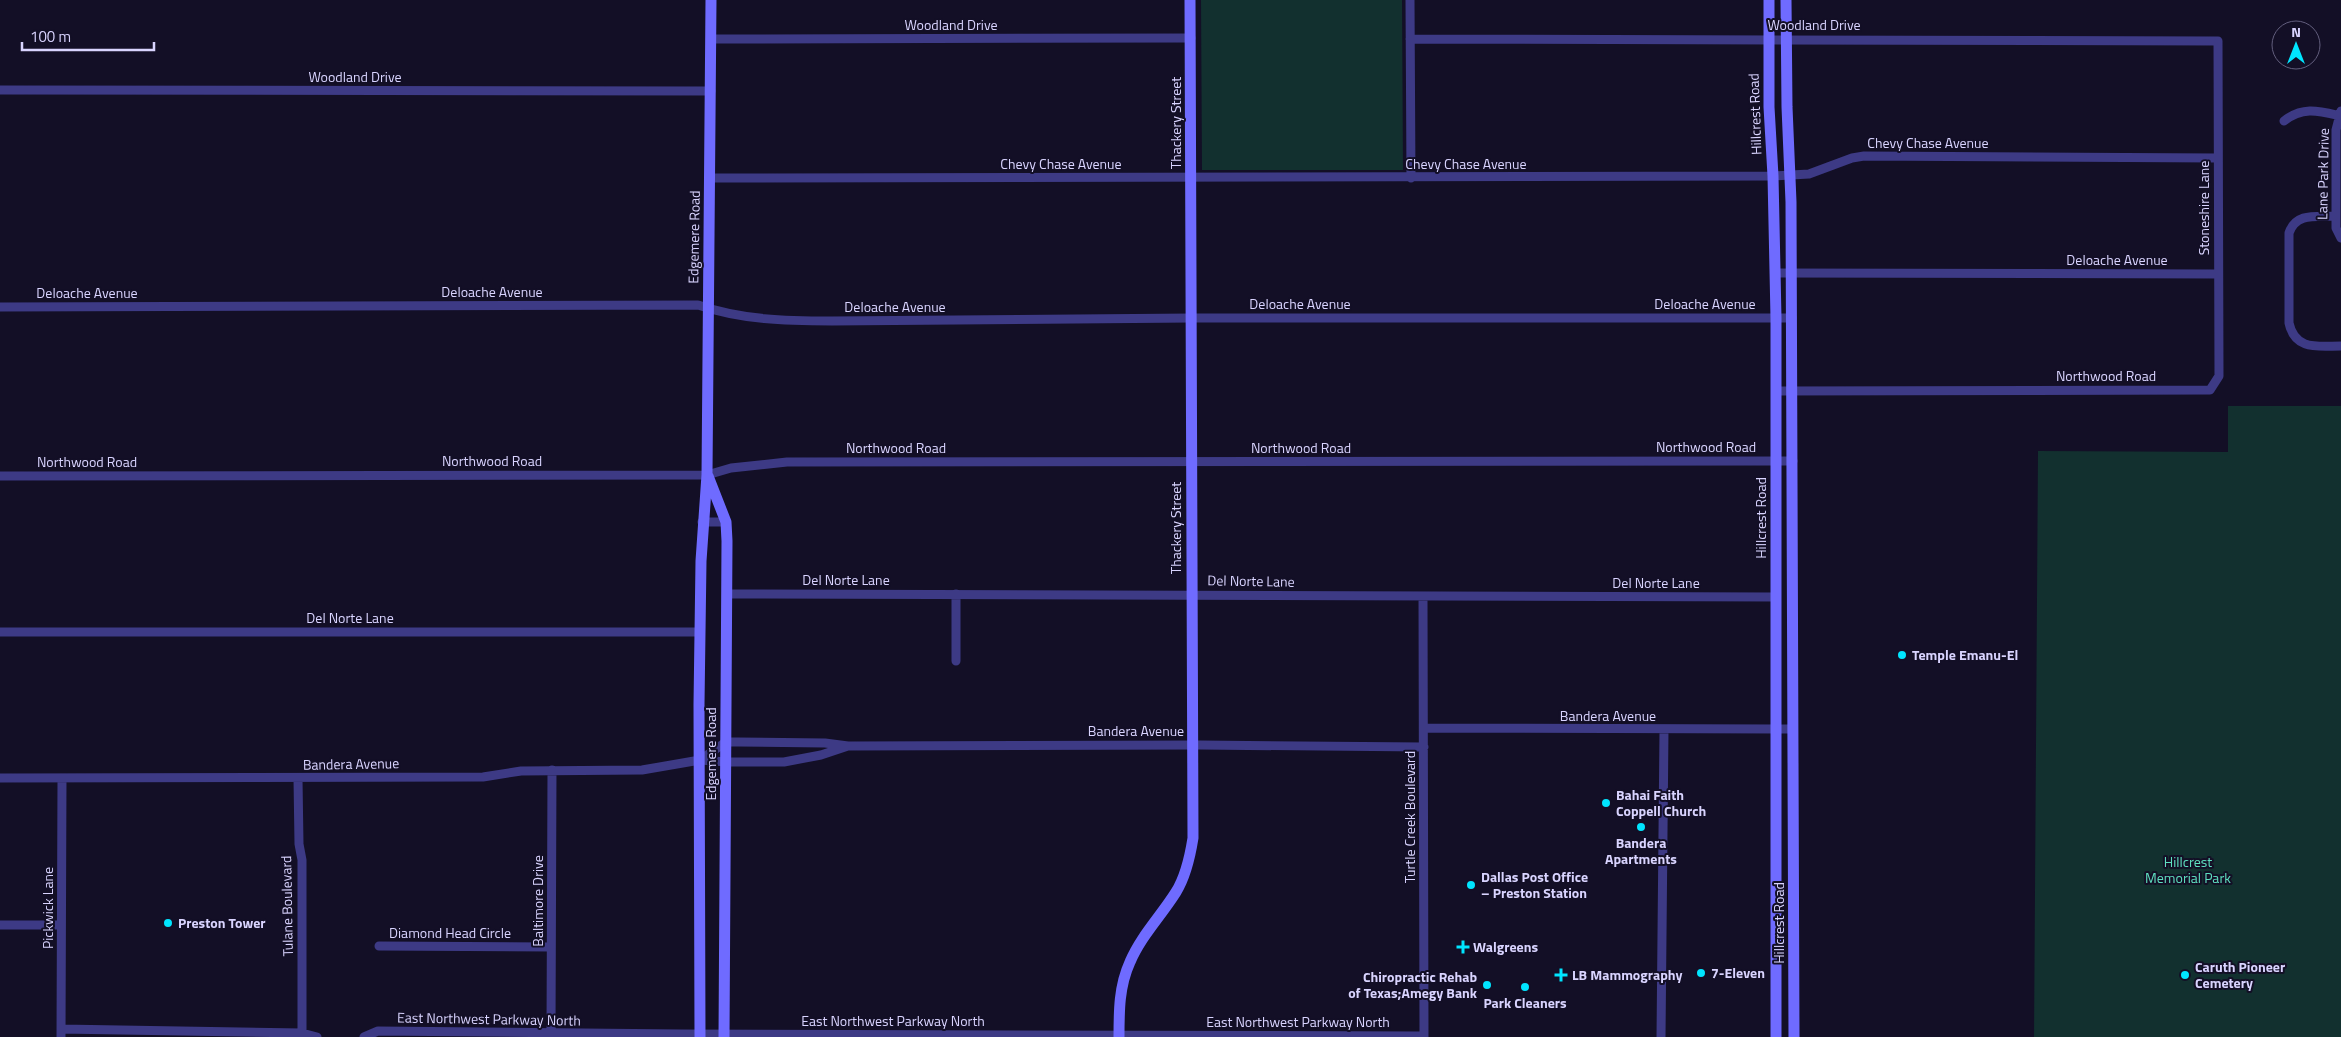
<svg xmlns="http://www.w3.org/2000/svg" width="2341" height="1037" font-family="'Titillium Web',sans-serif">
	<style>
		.green { fill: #12302f }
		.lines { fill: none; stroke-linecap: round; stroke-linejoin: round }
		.street { stroke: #3d3a85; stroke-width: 9 }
		.secondary { stroke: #6f6bff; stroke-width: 11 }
		.poi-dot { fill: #00e5ff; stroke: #130f26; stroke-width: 2 }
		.labels { text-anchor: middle; stroke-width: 4; stroke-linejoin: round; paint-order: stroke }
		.street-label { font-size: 14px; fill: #d9d4ff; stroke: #130f26 }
		.poi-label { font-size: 14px; font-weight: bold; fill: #d9d4ff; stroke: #130f26; text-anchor: start }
		.park-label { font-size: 14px; fill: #5fe0c0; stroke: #130f26 }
	</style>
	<rect width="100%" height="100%" fill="#130f26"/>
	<path class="green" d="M1201,0H1402L1403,170H1202Z
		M2228,406H2341V1037H2034L2038,451L2228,452Z"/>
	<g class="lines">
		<path class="street" d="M1410,0L1411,178
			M711,39L1191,38
			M1410,39L2218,41L2219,376L2210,390L1776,391
			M0,90L711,91
			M2341,111L2336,130V228L2341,238
			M2284,121C2303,106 2319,111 2341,116
			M710,178L1773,176L1809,174L1852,158L1864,156L2218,158
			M2336,216C2317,217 2296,212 2289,233V323C2295,351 2318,346 2341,346
			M1775,273L2218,274
			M0,307L698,305C742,320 786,321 832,321L1192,318H1792
			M0,476L707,475L731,468L787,462L1793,461
			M702,522H726
			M727,594L1776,597
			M956,594V661
			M1423,597L1424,1037
			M0,632H700
			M1424,728L1793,729
			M700,760L726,742H738L825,743L848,746L1200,745L1424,747
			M0,778L483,777L521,771L642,770L700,760L726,762H784L821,755L848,746
			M298,779L299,844L302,860V1037
			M0,925H61
			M379,946L551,947
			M61,1029L302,1033L317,1037
			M551,1033L552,770
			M61,1037L62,779
			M364,1037L378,1031L684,1034L1424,1036
			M1661,1037L1664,730"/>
		<path class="secondary" d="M1769,0V107L1773,176L1776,318V1037
			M1786,0L1787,107L1791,202L1794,1037
			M708,476L726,522L727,541L724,1037
			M700,1037L699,704L701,561L707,475L711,0
			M1119,1037C1119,1011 1119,986 1130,962C1141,936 1161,916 1176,892C1186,876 1190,857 1193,838L1190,0"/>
	</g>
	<g class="poi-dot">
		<circle cx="1902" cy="655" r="5"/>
		<circle cx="1606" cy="803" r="5"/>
		<circle cx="1641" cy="827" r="5"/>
		<circle cx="1471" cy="885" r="5"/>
		<circle cx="168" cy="923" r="5"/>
		<path d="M1460.5 939.5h5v5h5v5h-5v5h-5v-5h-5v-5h5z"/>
		<circle cx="1701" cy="973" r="5"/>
		<path d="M1558.5 967.5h5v5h5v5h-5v5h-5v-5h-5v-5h5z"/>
		<circle cx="2185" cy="975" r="5"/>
		<circle cx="1487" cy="985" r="5"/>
		<circle cx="1525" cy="987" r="5"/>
	</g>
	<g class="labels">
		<g class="street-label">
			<text x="951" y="30">Woodland Drive</text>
			<text x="1814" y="30">Woodland Drive</text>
			<text x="355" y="82">Woodland Drive</text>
			<text transform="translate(1755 114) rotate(-92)" y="5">Hillcrest Road</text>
			<text transform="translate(1176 123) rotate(-90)" y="5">Thackery Street</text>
			<text x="1928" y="148">Chevy Chase Avenue</text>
			<text x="1061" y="169">Chevy Chase Avenue</text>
			<text x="1466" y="169">Chevy Chase Avenue</text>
			<text transform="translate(2323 174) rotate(-89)" y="5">Lane Park Drive</text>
			<text transform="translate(2204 208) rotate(-90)" y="5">Stoneshire Lane</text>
			<text transform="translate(694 237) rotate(-89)" y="5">Edgemere Road</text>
			<text x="2117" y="265">Deloache Avenue</text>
			<text x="492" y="297">Deloache Avenue</text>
			<text x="87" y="298">Deloache Avenue</text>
			<text x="1300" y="309">Deloache Avenue</text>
			<text x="1705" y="309">Deloache Avenue</text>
			<text x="895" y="312">Deloache Avenue</text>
			<text x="2106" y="381">Northwood Road</text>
			<text x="1706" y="452">Northwood Road</text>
			<text x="896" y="453">Northwood Road</text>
			<text x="1301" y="453">Northwood Road</text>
			<text x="492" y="466">Northwood Road</text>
			<text x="87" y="467">Northwood Road</text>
			<text transform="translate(1761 518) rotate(-90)" y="5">Hillcrest Road</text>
			<text transform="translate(1176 528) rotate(-90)" y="5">Thackery Street</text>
			<text x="846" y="585">Del Norte Lane</text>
			<text transform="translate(1251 581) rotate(1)" y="5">Del Norte Lane</text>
			<text x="1656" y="588">Del Norte Lane</text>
			<text x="350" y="623">Del Norte Lane</text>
			<text x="1608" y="721">Bandera Avenue</text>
			<text x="1136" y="736">Bandera Avenue</text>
			<text transform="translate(711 754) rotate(-90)" y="5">Edgemere Road</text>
			<text transform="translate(351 764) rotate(-1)" y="5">Bandera Avenue</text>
			<text transform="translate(1410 817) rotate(-90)" y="5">Turtle Creek Boulevard</text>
			<text transform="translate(538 901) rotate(-90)" y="5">Baltimore Drive</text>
			<text transform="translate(287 906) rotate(-91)" y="5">Tulane Boulevard</text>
			<text transform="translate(48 908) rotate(-90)" y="5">Pickwick Lane</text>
			<text transform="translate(1779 923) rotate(-90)" y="5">Hillcrest Road</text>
			<text x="450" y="938">Diamond Head Circle</text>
			<text transform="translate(489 1019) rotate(1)" y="5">East Northwest Parkway North</text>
			<text x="893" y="1026">East Northwest Parkway North</text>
			<text x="1298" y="1027">East Northwest Parkway North</text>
		</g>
		<g class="poi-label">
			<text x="1912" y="660">Temple Emanu-El</text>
			<text x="1616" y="800">Bahai Faith<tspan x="1616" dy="16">Coppell Church</tspan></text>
			<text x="1641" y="848" text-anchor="middle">Bandera<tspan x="1641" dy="16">Apartments</tspan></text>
			<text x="1481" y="882">Dallas Post Office<tspan x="1481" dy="16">– Preston Station</tspan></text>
			<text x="178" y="928">Preston Tower</text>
			<text x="1473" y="952">Walgreens</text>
			<text x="2195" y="972">Caruth Pioneer<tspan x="2195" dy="16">Cemetery</tspan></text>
			<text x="1711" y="978">7-Eleven</text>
			<text x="1572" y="980">LB Mammography</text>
			<text x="1477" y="982" text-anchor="end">Chiropractic Rehab<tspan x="1477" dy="16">of Texas;Amegy Bank</tspan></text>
			<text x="1525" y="1008" text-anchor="middle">Park Cleaners</text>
		</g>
		<g class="park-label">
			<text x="2188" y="867">Hillcrest<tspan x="2188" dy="16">Memorial Park</tspan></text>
		</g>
	</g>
	<g transform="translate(2296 45)"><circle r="24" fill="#130f26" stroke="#625e7d"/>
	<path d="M0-4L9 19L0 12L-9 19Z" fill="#00e5ff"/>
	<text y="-8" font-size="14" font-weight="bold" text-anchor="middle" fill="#d9d4ff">N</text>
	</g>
	<path d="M22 42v8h132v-8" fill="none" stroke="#d9d4ff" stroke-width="2.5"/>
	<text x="30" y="42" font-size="15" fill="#d9d4ff" stroke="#130f26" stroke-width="4" paint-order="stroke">100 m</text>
</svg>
